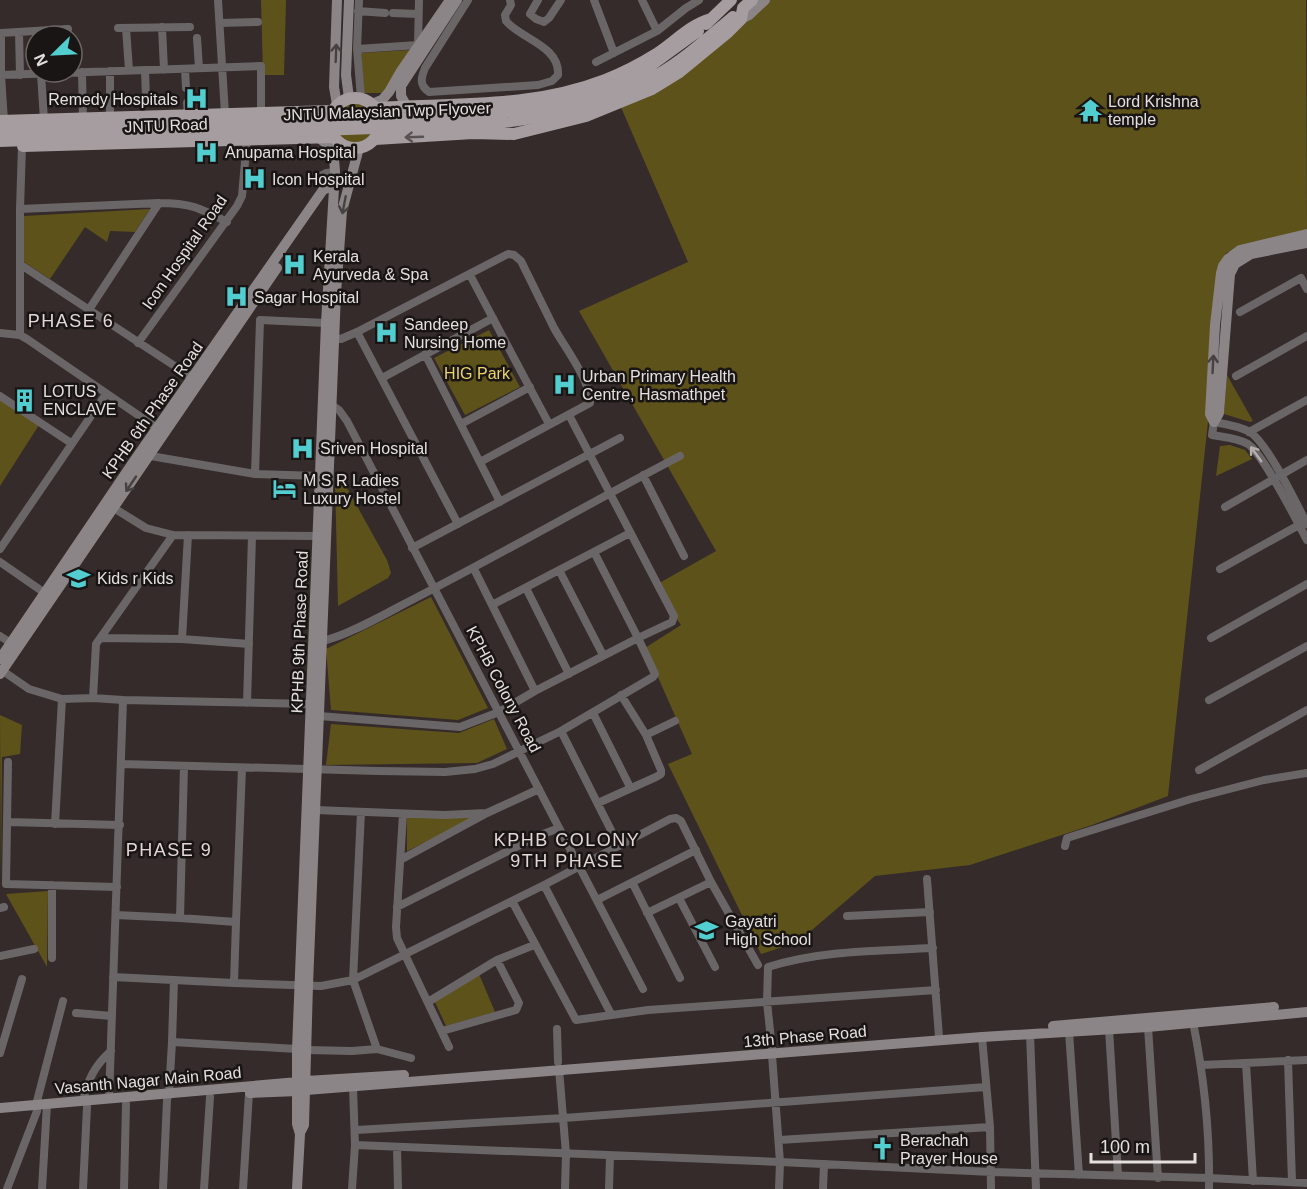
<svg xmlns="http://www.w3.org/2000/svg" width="1307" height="1189" font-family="Helvetica,sans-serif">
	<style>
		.green { fill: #5e521b }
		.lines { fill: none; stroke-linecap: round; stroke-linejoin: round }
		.street { stroke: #6a6667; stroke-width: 8 }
		.secondary { stroke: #8b8587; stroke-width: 10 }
		.primary { stroke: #a59d9f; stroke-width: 12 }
		.primary-bridge { stroke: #a59d9f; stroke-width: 12 }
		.oneway { stroke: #474242 }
		.oneway2 { stroke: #585253 }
		.oneway3 { stroke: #b4afae }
		.labels { text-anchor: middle; stroke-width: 5; stroke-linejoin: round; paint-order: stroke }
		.poi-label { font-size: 16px; fill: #e5dfde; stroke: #191514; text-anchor: start }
		.street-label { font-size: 16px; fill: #e5dfde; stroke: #191514 }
		.park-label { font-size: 16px; fill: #ebd469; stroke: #191514 }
		.neighbourhood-label { font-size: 18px; letter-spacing: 1.5px; fill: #e2d7d4; stroke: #191514 }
	</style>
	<rect width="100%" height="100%" fill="#342b2a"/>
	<path class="green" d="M261,0H286L284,75H263Z
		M763,0H1306L1307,231L1226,253L1168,796L1092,825L970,865L875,876L798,942L761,954L668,764L692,754L645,648L681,625L654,586L716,551L579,311L688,262L620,105Z
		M410,50L383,93H364L361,53Z
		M333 124a22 22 0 1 1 44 0a22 22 0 1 1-44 0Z
		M150,209L135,232L110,231L107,242L85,227L50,279L24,262V216Z
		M489,330L520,387L465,415L434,358Z
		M1227,375L1253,421L1250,422L1224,414Z
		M0,398L39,425L0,486Z
		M1230,445L1245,450L1252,459L1216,476L1220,446Z
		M335,479H342L387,560L391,573L388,578L338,606Z
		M431,597L488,708L458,720L331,710L326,649Z
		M0,715L22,725L20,754L2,757L1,884Z
		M494,719L507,749L477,763L326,765L331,724L459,733Z
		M407,817H476L407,851Z
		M48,891L47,967L6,894Z
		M479,974L495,1012L446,1026L435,1002Z"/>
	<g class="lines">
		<path class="street" d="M218,0L225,114
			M359,0L357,49L361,98
			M468,0L425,68C421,78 419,85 429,92L538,85L552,81L558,75C560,46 521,39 506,21L505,15L511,5L510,0
			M538,0L530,14L536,19L544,22L549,18L561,0
			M594,0L614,53
			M642,0L657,31
			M358,11L385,13
			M393,13L418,14
			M220,23L258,22
			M162,27L164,70
			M118,28L190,27
			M126,28L129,70
			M19,32L20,75
			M197,38L199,68
			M418,45L419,0
			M357,49L418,45L421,47
			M596,62L657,31L686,8L699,0
			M185,69L186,88
			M145,70L146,99
			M110,71V119
			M82,72L83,120
			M41,74L44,120
			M0,75L261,66V114
			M187,103L188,116
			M4,121L1,75V33L68,29
			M22,146L20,209L159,203L88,311
			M318,177L326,173L335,172
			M159,203C191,203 200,208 227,222
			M21,265L196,380
			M470,275L549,424
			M1240,312L1301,278L1307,289
			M357,332L458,524
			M0,333L20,335L27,339L157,428
			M20,335V209
			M334,338L341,339L357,332L508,254L514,255L521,261C532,283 543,306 554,328C565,348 591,381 590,403L480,462
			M138,343L237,206L242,196L247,139
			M425,354L500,502
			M1236,376L1307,336
			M382,378L493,318
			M0,396L71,443
			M333,406L339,410L347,421L643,989
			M461,424L530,387
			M1249,432L1307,400
			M145,455L255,474L320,476
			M255,474L260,320L326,323
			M643,475L684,556
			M109,505L146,528L173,535L317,536
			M1225,507L1307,460
			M1307,524C1296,503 1268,444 1250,432C1239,426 1226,424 1214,422L1212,435C1223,437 1238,438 1248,444C1264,455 1296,520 1307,540
			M412,548L620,438
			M0,549L106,394
			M0,562L49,596
			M474,569L535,691
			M1220,569L1299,525
			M559,570L603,655
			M526,588L569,674
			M492,605L630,533
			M0,636L11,643
			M101,638L182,639L188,535
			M1211,638L1307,584
			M182,639L249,644
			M318,641C336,642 387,613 406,603C498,556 588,504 680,456
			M0,669L29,689L62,699L93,698L123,700
			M93,698L96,644L173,535
			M1209,700L1307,646
			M247,703L252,536
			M593,713L630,787
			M319,716L460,727L499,712L535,691L638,638L594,552
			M561,731L619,846
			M646,735L675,721
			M8,762L6,884L117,887
			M122,764L378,771L445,772L475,769L493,764L561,731L653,677L655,674L638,638L672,622L674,616L569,415
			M1199,770L1307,710
			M598,803L656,777L661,774V770L646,735L621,695
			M315,810L444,815L487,813
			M361,812L353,980L544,885L670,819L676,818L681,821L711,882L758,965
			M403,814L396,927L397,938L449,1047
			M8,822L120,825
			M55,824L62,699
			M1065,846L1067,838L1191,799L1264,780L1307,773
			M402,859L487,813L539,789
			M927,879L939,1037
			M633,884L680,978
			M544,885L611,1014
			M679,898L715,967
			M597,900L696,850
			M512,901L576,1020L648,1010L936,990
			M397,907L538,836L559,828
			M0,908L4,907
			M647,913L711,882
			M116,915L180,918L184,766
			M847,916L930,912
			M180,918L236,922L242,768
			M0,956L34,949
			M52,958V885
			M113,977L234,983L236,922
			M234,983L321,986L353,980L377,1049
			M428,1002L497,960
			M76,1013L112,1016
			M1193,1022C1204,1077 1210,1133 1209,1189
			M1148,1027L1158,1178
			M557,1029L558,1062
			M1109,1029L1118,1175
			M442,1031L516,1010L519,1003L497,960L534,945
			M1069,1032L1079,1175
			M1030,1034L1036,1189
			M982,1037L990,1127L991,1189
			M172,1042L174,980
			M772,1049L767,1002L768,967C821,950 878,951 933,948
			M307,1050L352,1051L377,1049L411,1058
			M0,1053L22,979
			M772,1055L780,1162L779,1189
			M1288,1060L1292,1182
			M1246,1063L1253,1181
			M1202,1065L1307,1060
			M559,1069L566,1154L565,1189
			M353,1087L355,1145L780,1162L992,1172L1209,1178L1307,1183
			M109,1099L123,700L311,704
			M83,1101C88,1080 94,1066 111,1051
			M356,1130L564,1118L986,1087
			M779,1140L990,1127
			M397,1147L398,1189
			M7,1189L37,1111L36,1105L63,1001
			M42,1189L47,1104
			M83,1189L87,1107
			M124,1189L126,1104
			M163,1189L167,1100L169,1093L172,1042L297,1049
			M204,1189L210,1097
			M243,1189L249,1093
			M352,1189L355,1145
			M609,1189L610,1156
			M823,1189L824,1164"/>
		<path class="secondary" d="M741,19L749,15L765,0
			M349,98L346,75L349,0
			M372,104L382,100L389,92L401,71L450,0
			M337,105L334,87L337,0
			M407,107L401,96V86L457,0
			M1233,262L1228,259L1240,250L1307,234
			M1214,422L1219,413L1230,274L1235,264L1251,254L1307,243
			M1214,422L1210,414L1215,325L1221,273L1223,266L1228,259
			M0,659L134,461L323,190L335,184
			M0,674L277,268
			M1053,1026L1274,1007
			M306,1081L404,1075
			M306,1090L982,1037L1148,1027L1307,1012
			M250,1093L298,1091
			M0,1108L298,1082
			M301,1131L304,1125L308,985L336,293L342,211L359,148
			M297,1189L300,1134L297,1124V1049L326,323L335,172C334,155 334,148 319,138"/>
		<path class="primary" d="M706,24L731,0
			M330 123a25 25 0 1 1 50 0a25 25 0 1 1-50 0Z
			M375,108C454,103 530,109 605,80C623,73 642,63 658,53C676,41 690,25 711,19
			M0,121L332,111
			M375,139L473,133L514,134L586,116L652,89L678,73L728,32L741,19L743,8L752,0
			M23,146L334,137"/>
		<path class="primary-bridge" d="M0,132L440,117L528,110L578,100L613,87L643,71L698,31
			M0,141L489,124C548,117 604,106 656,76C684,60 708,38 733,17"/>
	</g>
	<defs><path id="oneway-shaft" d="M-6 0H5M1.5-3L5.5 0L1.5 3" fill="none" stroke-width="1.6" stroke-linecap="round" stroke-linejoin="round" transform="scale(1.5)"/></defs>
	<g class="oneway">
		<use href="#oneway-shaft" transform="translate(336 53) rotate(-88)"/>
		<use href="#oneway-shaft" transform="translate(344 205) rotate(101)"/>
		<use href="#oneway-shaft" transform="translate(1213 364) rotate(-87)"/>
		<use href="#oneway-shaft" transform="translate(131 484) rotate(124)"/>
	</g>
	<use class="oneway2" href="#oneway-shaft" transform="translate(414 137) rotate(178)"/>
	<use class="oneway3" href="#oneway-shaft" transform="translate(1256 454) rotate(-126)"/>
	<defs>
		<symbol id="hospital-bare" viewBox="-9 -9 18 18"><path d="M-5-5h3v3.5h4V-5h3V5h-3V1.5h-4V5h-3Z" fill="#52cdd0" stroke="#191514" stroke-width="2.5" paint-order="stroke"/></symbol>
		<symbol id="temple-bare" viewBox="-9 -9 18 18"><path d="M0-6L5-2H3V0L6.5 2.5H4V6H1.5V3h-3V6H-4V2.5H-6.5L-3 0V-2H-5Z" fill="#52cdd0" stroke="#191514" stroke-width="2.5" paint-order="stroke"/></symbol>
		<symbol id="building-bare" viewBox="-9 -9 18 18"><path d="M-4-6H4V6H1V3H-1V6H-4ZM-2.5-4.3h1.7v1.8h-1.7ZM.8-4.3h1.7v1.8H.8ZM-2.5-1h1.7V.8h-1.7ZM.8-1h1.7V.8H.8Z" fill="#52cdd0" stroke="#191514" stroke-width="2.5" paint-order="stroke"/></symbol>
		<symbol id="hotel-bare" viewBox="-9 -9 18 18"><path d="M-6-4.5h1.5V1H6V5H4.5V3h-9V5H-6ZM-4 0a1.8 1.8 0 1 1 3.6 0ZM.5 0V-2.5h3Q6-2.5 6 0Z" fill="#52cdd0" stroke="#191514" stroke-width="2.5" paint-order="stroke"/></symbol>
		<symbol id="school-bare" viewBox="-9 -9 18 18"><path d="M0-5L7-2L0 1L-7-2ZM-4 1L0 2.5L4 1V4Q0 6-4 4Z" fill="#52cdd0" stroke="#191514" stroke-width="2.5" paint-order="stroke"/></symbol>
		<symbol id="church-bare" viewBox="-9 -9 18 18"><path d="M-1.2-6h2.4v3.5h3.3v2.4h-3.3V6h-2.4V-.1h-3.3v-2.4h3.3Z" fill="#52cdd0" stroke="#191514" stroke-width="2.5" paint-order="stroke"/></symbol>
	</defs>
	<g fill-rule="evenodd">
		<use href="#hospital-bare" x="180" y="82" width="33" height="33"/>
		<use href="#temple-bare" x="1074" y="94" width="33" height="33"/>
		<use href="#hospital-bare" x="190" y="136" width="33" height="33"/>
		<use href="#hospital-bare" x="238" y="162" width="33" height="33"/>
		<use href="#hospital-bare" x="278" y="248" width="33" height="33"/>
		<use href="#hospital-bare" x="220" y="280" width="33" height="33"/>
		<use href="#hospital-bare" x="370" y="316" width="33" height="33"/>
		<use href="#hospital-bare" x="548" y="368" width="33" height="33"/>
		<use href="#building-bare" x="8" y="384" width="33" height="33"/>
		<use href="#hospital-bare" x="286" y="432" width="33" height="33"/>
		<use href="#hotel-bare" x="268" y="472" width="33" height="33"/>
		<use href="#school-bare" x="62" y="562" width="33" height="33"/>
		<use href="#school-bare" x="690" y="914" width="33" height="33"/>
		<use href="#church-bare" x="866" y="1132" width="33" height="33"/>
	</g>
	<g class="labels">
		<g class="poi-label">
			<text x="178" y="105" text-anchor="end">Remedy Hospitals</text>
			<text x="1108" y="107">Lord Krishna<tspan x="1108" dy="18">temple</tspan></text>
			<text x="225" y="158">Anupama Hospital</text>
			<text x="272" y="185">Icon Hospital</text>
			<text x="313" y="262">Kerala<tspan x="313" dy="18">Ayurveda &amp; Spa</tspan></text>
			<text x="254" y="303">Sagar Hospital</text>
			<text x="404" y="330">Sandeep<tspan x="404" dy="18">Nursing Home</tspan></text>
			<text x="582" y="382">Urban Primary Health<tspan x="582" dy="18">Centre, Hasmathpet</tspan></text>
			<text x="43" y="397">LOTUS<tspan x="43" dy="18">ENCLAVE</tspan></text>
			<text x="320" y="454">Sriven Hospital</text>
			<text x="303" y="486">M S R Ladies<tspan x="303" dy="18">Luxury Hostel</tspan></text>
			<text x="97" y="584">Kids r Kids</text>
			<text x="725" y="927">Gayatri<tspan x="725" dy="18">High School</tspan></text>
			<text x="900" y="1146">Berachah<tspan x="900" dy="18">Prayer House</tspan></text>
		</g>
		<g class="street-label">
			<text transform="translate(387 111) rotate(-2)" y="6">JNTU Malaysian Twp Flyover</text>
			<text transform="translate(166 125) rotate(-2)" y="6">JNTU Road</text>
			<text transform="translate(184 252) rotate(-55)" y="6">Icon Hospital Road</text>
			<text transform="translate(152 410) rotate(-55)" y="6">KPHB 6th Phase Road</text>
			<text transform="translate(299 632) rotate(-88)" y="6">KPHB 9th Phase Road</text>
			<text transform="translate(504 689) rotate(62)" y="6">KPHB Colony Road</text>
			<text transform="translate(805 1036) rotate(-5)" y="6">13th Phase Road</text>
			<text transform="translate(148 1080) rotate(-5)" y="6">Vasanth Nagar Main Road</text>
		</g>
		<g class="park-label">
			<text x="477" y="379">HIG Park</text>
		</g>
		<g class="neighbourhood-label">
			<text x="71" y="327">PHASE 6</text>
			<text x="567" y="846">KPHB COLONY<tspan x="567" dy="21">9TH PHASE</tspan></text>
			<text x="169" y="856">PHASE 9</text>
		</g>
	</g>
	<g transform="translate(54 54) rotate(246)"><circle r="28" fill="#191514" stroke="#6b6665" stroke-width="1.5"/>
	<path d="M0-4.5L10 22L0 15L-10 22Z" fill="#52cdd0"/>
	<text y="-9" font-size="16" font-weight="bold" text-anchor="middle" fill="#e5dfde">N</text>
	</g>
	<path d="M1091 1153v9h104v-9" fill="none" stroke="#e5dfde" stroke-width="3"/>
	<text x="1100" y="1153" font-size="18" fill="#e5dfde" stroke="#191514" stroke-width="4.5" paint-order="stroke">100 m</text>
</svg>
